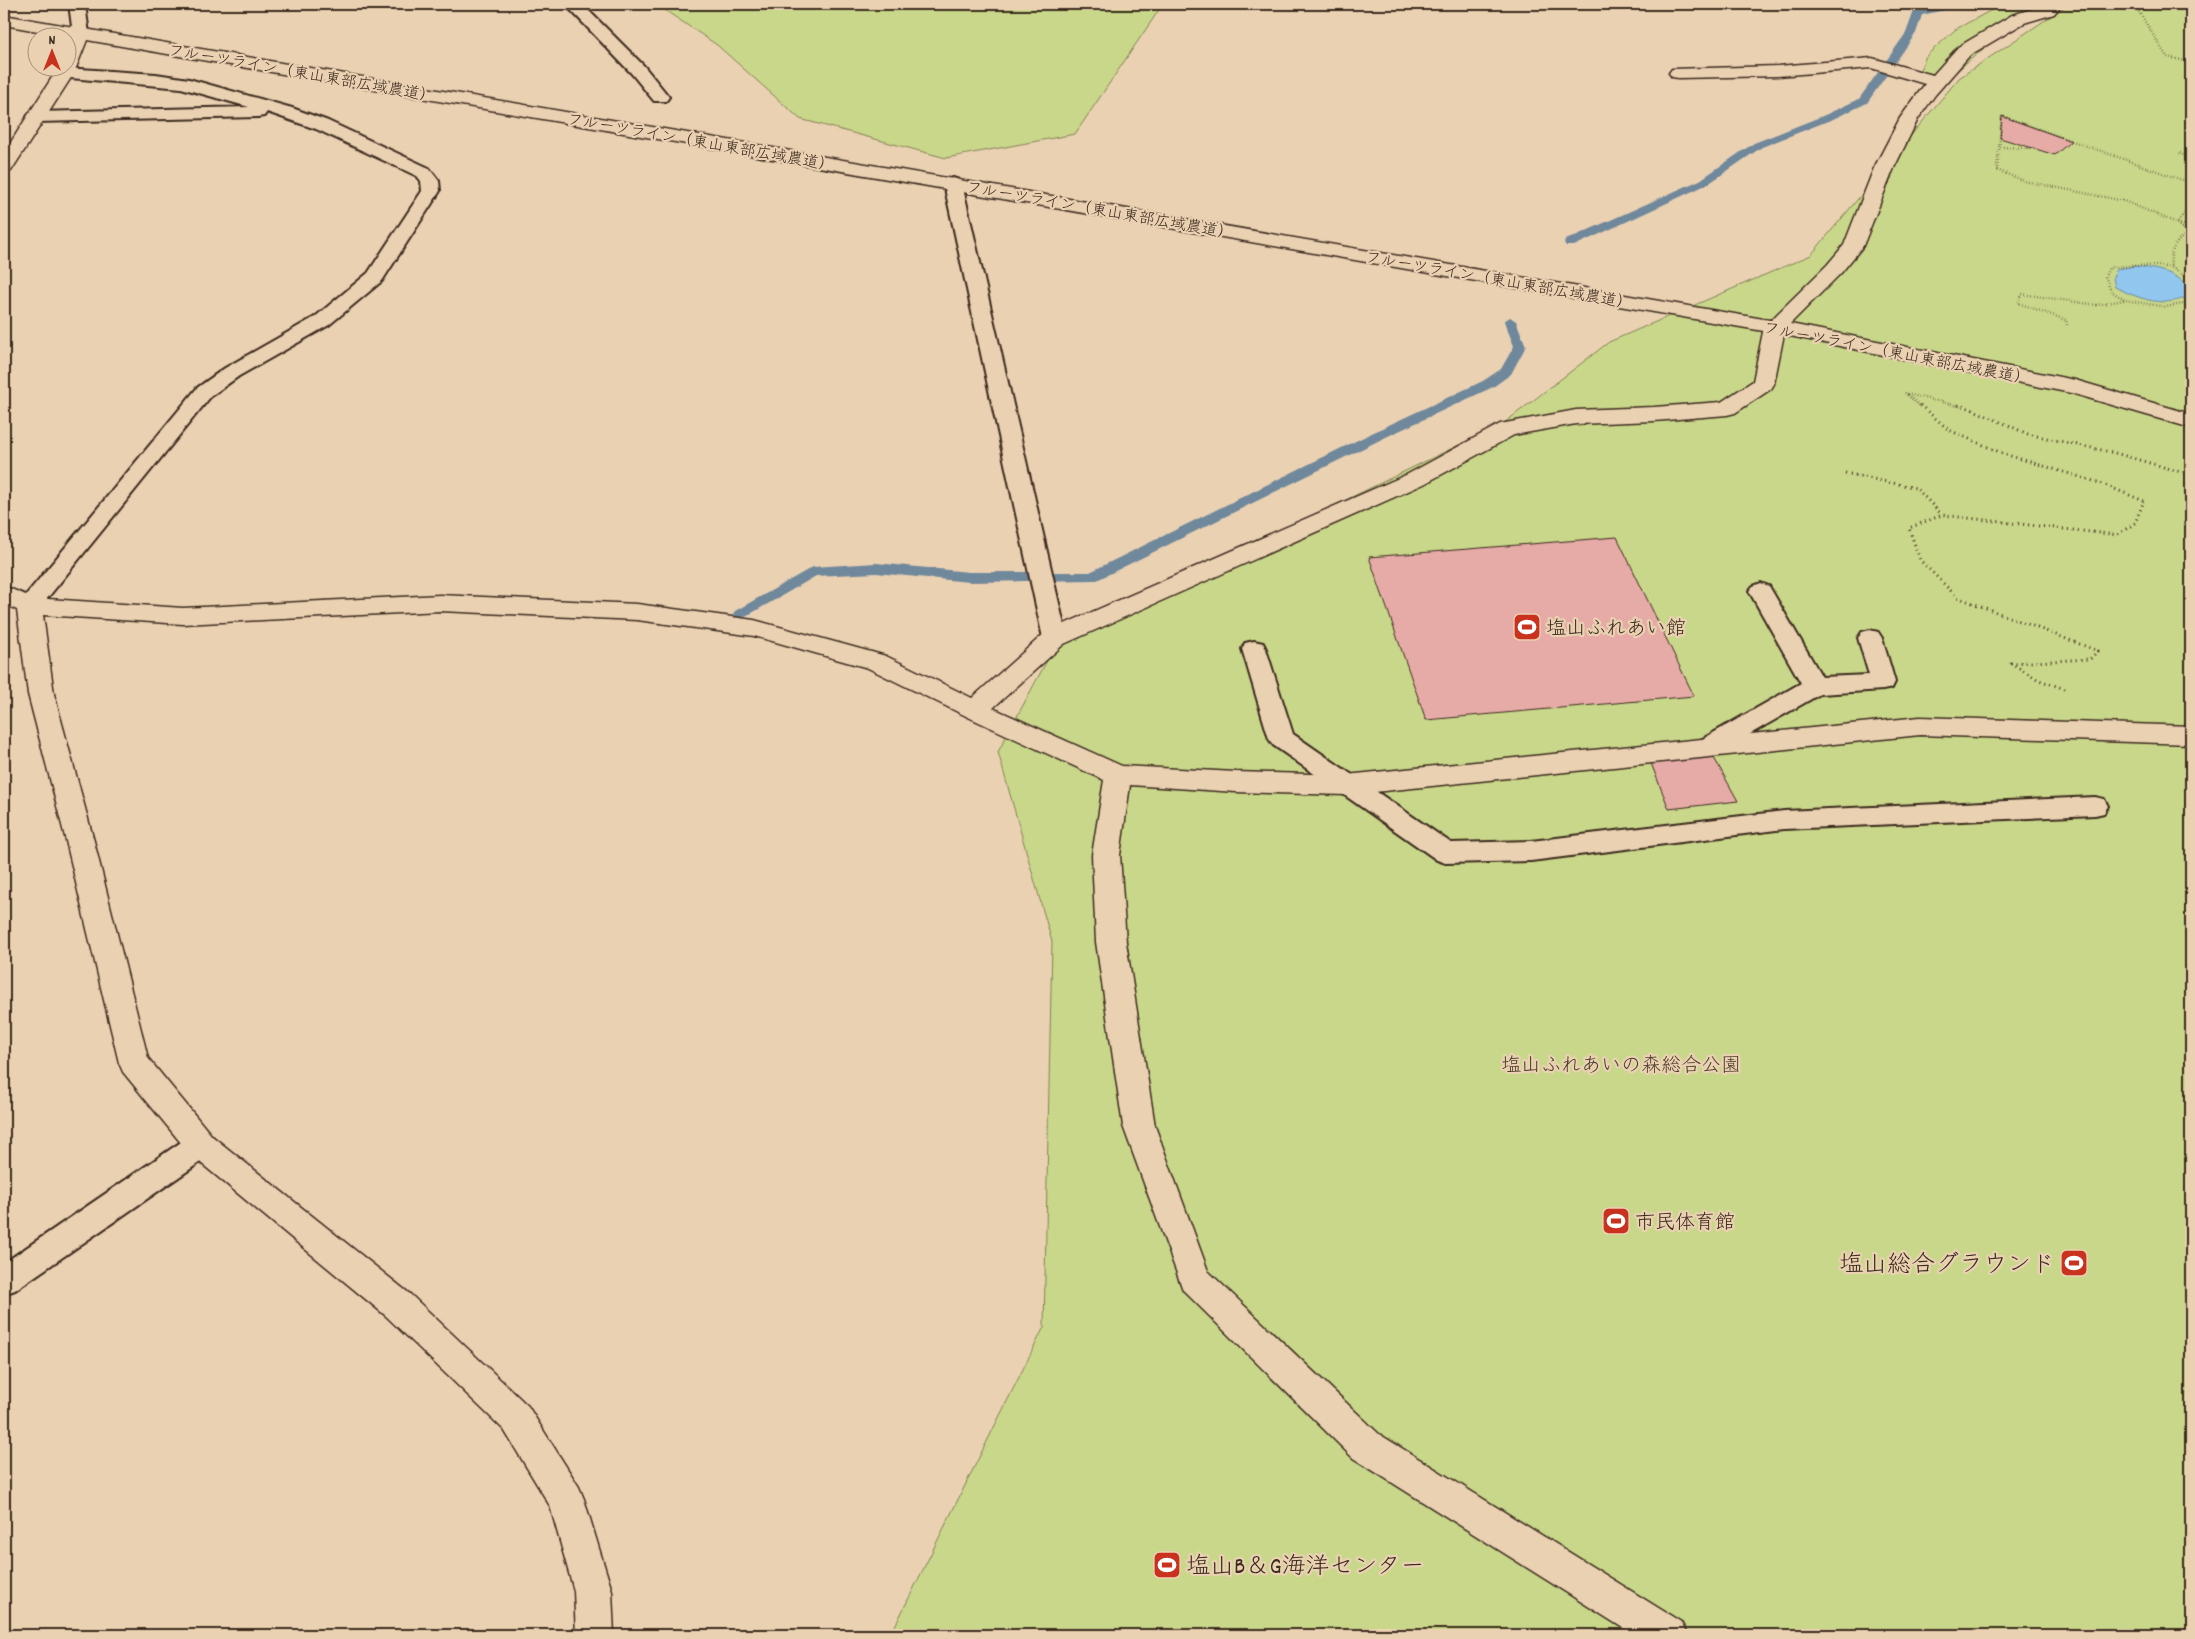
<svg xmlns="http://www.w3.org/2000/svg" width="2195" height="1639" font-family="Dekko,'Klee One',sans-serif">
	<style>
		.green { fill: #c9d78a; stroke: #828054 }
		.water { fill: #91c7ef; stroke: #6f889b }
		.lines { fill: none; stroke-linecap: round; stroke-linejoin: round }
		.stream { fill: #6f889b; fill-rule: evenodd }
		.building { fill: #e6aba7; stroke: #3b2a1e }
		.service-casing { stroke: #3b2a1e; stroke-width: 4 }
		.minor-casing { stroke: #3b2a1e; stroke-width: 3 }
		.tertiary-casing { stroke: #3b2a1e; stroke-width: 3 }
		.path-far1 { stroke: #3b2a1e; stroke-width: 2.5; stroke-dasharray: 0.5 2.5; stroke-linecap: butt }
		.path { stroke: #3b2a1e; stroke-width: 3; stroke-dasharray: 1 4; stroke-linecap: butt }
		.service { fill: #ead1b2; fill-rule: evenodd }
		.minor { fill: #ead1b2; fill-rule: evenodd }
		.tertiary { fill: #ead1b2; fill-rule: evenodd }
		.labels { text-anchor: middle; stroke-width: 4.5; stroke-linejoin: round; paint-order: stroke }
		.far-street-label { font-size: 16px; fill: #3b2a1e; stroke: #ead1b2 }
		.poi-label { font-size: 20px; fill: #3b2a1e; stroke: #ead1b2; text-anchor: start }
		.park-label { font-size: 20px; fill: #493b29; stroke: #ead1b2 }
		.near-poi-label { font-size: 24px; fill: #3b2a1e; stroke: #ead1b2; text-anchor: end }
	</style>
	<rect width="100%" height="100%" fill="#ead1b2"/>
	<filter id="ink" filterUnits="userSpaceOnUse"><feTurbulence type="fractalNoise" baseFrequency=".02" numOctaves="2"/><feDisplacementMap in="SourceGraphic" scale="10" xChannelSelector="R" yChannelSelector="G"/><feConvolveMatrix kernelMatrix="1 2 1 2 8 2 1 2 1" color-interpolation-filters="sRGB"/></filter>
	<g filter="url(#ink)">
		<path class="green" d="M659,4H1163L1075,134L946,158L800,119L717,45L657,5Z
			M2003,4H2039L2018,19L1943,83L1918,74L1926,56L1956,29Z
			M2069,4H2191V1635H892L894,1628L1044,1327L1052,942L998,752L1058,640L1504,423L1609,342L1811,255L1959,78Z"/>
		<path class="water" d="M2135,266C2156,269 2191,273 2191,301L2183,298C2162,308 2135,297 2115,287L2113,277L2117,269Z"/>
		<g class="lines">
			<path class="stream" d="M1946,4H1964L1963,6L1922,15L1916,33L1867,103L1833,119L1762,147L1708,184L1574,246H1566L1564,243L1566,240L1700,180L1754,143L1825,115L1859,99L1906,33L1914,11Z
				M1510,317L1516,321L1526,346L1511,374L1493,387L1388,436L1097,580L969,582L876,573L816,576L745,617H735L733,614L735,611L813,567L876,563L969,572H1090L1378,430L1483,381L1501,369L1514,346L1504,321Z"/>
		</g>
		<path class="building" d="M2002,116L2071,141L2055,155L2000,138Z
			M1617,537L1694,696L1426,720L1369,557Z
			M1708,747L1738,801L1669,809L1647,753Z"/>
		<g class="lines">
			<defs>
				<path id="service" d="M69,4H85L89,34L87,38H75L73,34Z
					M565,4H582L644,66L669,97L666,101H654L632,74Z
					M65,68L156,74L189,79L292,108L328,121L429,168L439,181L440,191L382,281L329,325L239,376L211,396L37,611L29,614L21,611L17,606L21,601L197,388L225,368L315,317L368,273L422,191L421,181L417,176L316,129L267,112L264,116L258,117L36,122L30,121L27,117L30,113L36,112L249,107L181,88L59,77L57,73L59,69Z
					M953,178L959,180L962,184L1067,638L1063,644L1055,646L1047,644L1043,638L944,184L947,180Z
					M1761,583L1769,586L1822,677L1869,675L1858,638L1862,632L1870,630L1878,632L1882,638L1895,682L1892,688L1883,690L1820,694L1717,753L1708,756L1699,753L1695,747L1699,741L1801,683L1749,591L1753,586Z
					M1254,641L1263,643L1266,649L1293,734L1451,843L1531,841L1784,811L2095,797L2104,799L2108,806L2104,813L2095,815L1784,829L1531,861L1446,863L1437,860L1273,745L1269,739L1242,649L1245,643Z
					M201,1132L212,1136L216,1145L212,1154L15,1290L4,1294V1263L190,1136Z"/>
				<path id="minor" d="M2045,4H2062L2054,14L2024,23L1970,55L1935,95L1918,119L1894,168L1863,246L1841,273L1785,329L1774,384L1771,389L1735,413L1727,415L1654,421L1576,424L1514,435L1424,484L1064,644L993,708L1122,766L1236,772L1346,775L1920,717L2191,726V744L1920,735L1346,795L1236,792L1130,785L1120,855L1126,942L1155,1126L1208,1271L1379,1434L1681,1622L1687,1635H1634L1353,1458L1183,1290L1123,1126L1096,942L1092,855L1104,780L966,716L868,668L754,636L637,620L440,611L183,624L43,615L54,694L94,841L148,1058L212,1136L410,1294L528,1406L579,1487L584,1499L612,1591L614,1635H576L574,1591L550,1506L504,1430L386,1316L190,1154L123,1072L119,1063L66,841L28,694L17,610L4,604V586L33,598L183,608L440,595L637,604L754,620L886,656L972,698L1046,632L1408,474L1500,424L1576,410L1654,407L1721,402L1753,381L1764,327L1768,323L1827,265L1844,245L1874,168L1900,118L1925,84L1871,68L1778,76L1678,78L1672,77L1669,73L1672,69L1778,66L1872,58L1933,75L1958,47L2012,15L2042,6Z"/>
				<path id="tertiary" d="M4,15L1775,321L2075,380L2191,414V428L2071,393L1775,333L87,40L74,73L11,171L4,173V153L58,68H68V46L71,37L4,25Z"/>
			</defs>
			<use href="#service" class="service-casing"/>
			<use href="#minor" class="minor-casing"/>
			<use href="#tertiary" class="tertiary-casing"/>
			<path class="path-far1" d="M2134,4L2167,57L2191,62
				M2189,139L2191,140
				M2000,147L2034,148
				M2180,153L2191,160
				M2191,183L2002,116L1997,170L2024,181L2124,201L2177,223L2191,238
				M2191,204L2177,223L2191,228
				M2186,234C2175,242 2169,253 2171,267L2191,280
				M2171,267C2150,265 2130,265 2109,268L2105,276L2111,291L2125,300L2166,307L2182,304L2191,308
				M2067,325L2066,320L2018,303L2022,294L2097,305L2124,300
				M1905,393L1921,407
				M1907,394L1963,407"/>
			<path class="path" d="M1920,405L1949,430L2004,454L2100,483L2144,501L2135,523L2117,535L1942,515L1909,528L1920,560L1957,597L2098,651L2090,659L2011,663L2039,680L2068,690
				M1958,405L1969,408L2028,434L2115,453L2191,475
				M1845,473L1916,488L1942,515"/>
			<use href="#service" class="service"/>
			<use href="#minor" class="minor"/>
			<use href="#tertiary" class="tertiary"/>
		</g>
	</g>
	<defs>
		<symbol id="stadium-square" viewBox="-11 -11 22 22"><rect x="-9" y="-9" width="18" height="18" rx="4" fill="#c8321e" stroke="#ead1b2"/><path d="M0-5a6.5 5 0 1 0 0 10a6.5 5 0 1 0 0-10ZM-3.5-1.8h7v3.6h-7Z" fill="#fff"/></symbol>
	</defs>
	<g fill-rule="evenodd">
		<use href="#stadium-square" x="1511" y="611" width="32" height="32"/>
		<use href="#stadium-square" x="1600" y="1205" width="32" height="32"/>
		<use href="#stadium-square" x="2058" y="1247" width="32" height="32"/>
		<use href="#stadium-square" x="1151" y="1549" width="32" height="32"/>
	</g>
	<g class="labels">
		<g class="far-street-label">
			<text transform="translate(302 72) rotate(10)" y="6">フルーツライン（東山東部広域農道）</text>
			<text transform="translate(701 141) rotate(10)" y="6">フルーツライン（東山東部広域農道）</text>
			<text transform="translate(1100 209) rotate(10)" y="6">フルーツライン（東山東部広域農道）</text>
			<text transform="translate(1499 279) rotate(10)" y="6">フルーツライン（東山東部広域農道）</text>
			<text transform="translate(1897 352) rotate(11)" y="6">フルーツライン（東山東部広域農道）</text>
		</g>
		<g class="poi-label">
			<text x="1546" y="634">塩山ふれあい館</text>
			<text x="1635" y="1228">市民体育館</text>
		</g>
		<g class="park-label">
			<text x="1621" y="1071">塩山ふれあいの森総合公園</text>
		</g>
		<g class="near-poi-label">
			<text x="2055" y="1271">塩山総合グラウンド</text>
			<text x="1186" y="1573" text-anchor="start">塩山B＆G海洋センター</text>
		</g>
	</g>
	<rect width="2195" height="1639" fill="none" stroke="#ead1b2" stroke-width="20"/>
	<rect x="10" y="10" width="2175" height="1619" fill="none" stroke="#3b2a1e" stroke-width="2" filter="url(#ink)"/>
	<g transform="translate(52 52)"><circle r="24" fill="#ead1b2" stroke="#a48e77"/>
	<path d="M0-4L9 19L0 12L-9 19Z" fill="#c8321e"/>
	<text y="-8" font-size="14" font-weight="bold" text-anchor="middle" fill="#3b2a1e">N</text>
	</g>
</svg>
